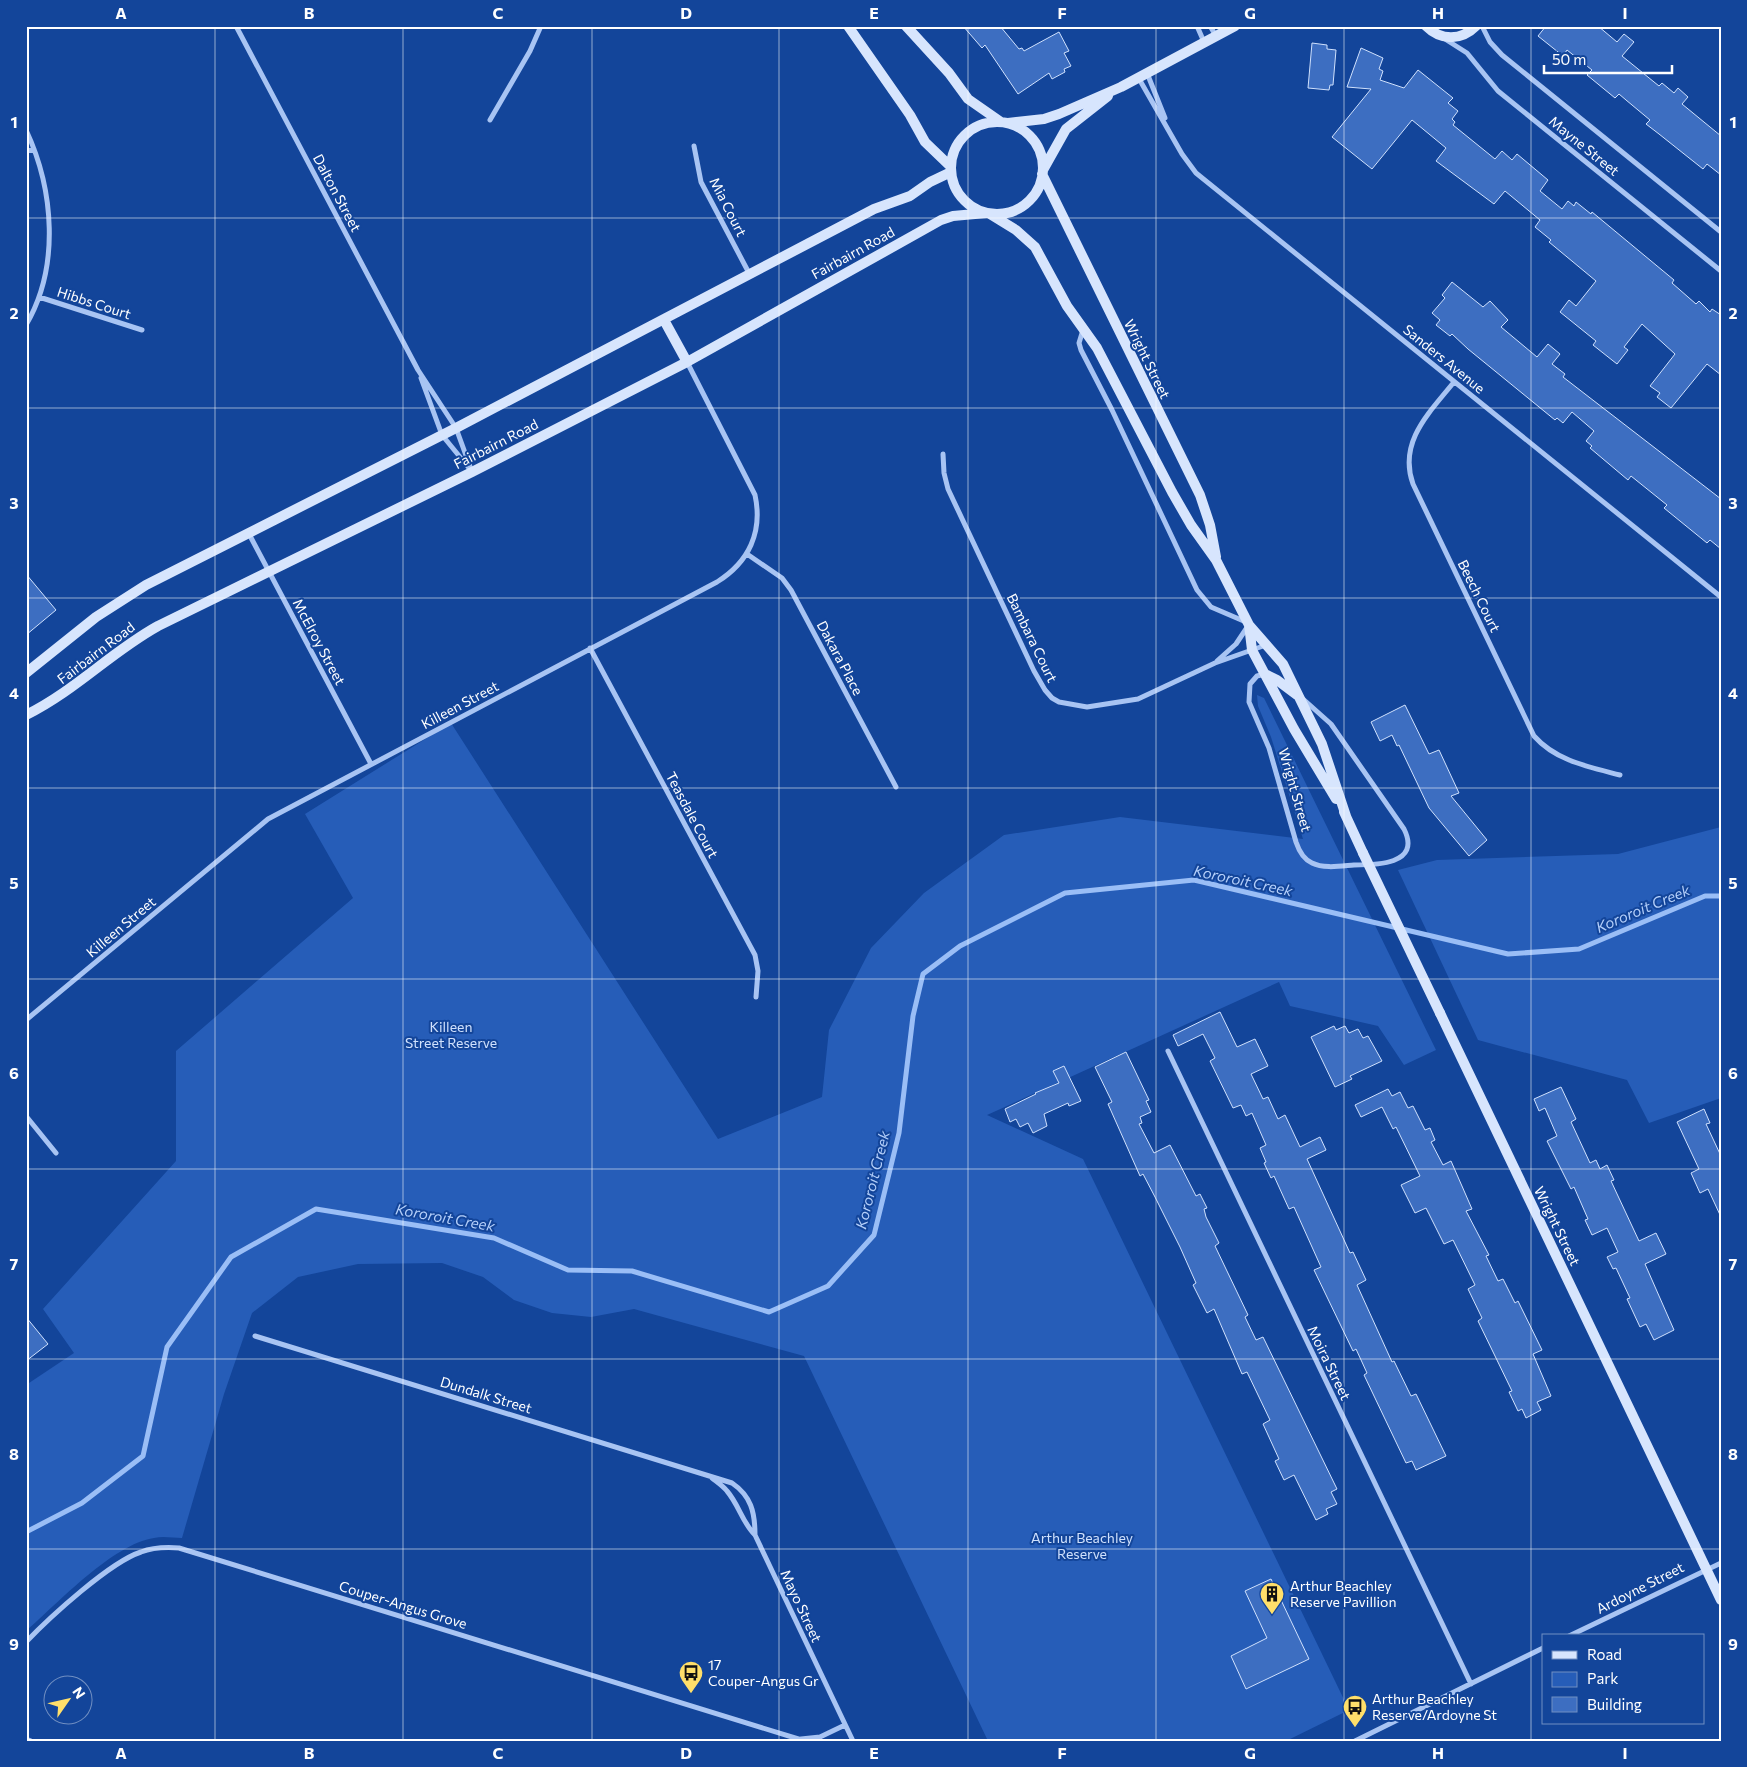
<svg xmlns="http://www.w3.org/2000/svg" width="1747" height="1767" font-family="Commissioner,sans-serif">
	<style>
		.green { fill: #265db8 }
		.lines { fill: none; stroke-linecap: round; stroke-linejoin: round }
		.stream { stroke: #9abef6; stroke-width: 5 }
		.building { fill: #3d6ec1; stroke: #d0e1fd }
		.street { stroke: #a8c4f3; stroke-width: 5 }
		.secondary { stroke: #d7e5fd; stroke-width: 10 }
		.secondary-bridge { stroke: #d7e5fd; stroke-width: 10 }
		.grid { fill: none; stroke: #fff; stroke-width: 1; stroke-opacity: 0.55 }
		.labels { text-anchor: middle; stroke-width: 4; stroke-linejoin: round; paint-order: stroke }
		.street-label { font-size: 14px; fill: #fff; stroke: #13459a }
		.park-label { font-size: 14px; fill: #d0e1fd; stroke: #13459a }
		.poi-label { font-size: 14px; fill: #fff; stroke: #13459a; text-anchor: start }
		.water-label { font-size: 15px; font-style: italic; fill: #b4cffa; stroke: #13459a }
		.neatline { fill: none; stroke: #fff; stroke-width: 2 }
		.grid-label { font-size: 16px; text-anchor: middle; font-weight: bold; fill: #fff }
	</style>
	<rect width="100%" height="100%" fill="#13459a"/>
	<path class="green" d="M1257,695L1264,698L1436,1050L1404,1065L1378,1026L1290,1006L1279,982L987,1115L1083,1159L1349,1710L1286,1741H988L804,1356L634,1309L591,1317L552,1313L514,1300L483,1277L442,1263L358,1264L298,1277L252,1313L224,1394L182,1538C173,1538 163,1536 154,1538C113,1544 58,1603 26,1631V1385L74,1353L43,1309L176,1161V1051L353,898L305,814L451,723L718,1139L822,1097L829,1030L871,948L924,893L1004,835L1120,817L1303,839L1271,737L1258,706Z
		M1721,827V1098L1649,1123L1627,1080L1478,1040L1398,870L1437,860L1618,854Z"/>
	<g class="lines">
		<path class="stream" d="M26,1532L82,1503L143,1456L167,1347L231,1257L316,1209L494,1238L568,1270L632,1271L769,1312L828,1286L874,1235L899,1133L913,1016L923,974L960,946L1065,893L1194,880L1508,954L1579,949L1705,896H1721"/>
	</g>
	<path class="building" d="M963,26H1000L1019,49L1022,48L1024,51L1059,32L1069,51L1064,53L1071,66L1064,69L1065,72L1052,79L1049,73L1018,94L985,45L982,48Z
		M1546,26H1598L1617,42L1624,34L1634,42L1622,56L1659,86L1662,83L1674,93L1678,88L1688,97L1682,104L1721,136V175L1707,164L1703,169L1659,134L1646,124L1650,120L1626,100L1619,94L1615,98L1587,75L1592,70L1567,50L1563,56L1538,36Z
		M1312,43L1327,45V49L1336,50L1333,85H1330L1329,90L1308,88Z
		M1361,48L1383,58L1379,69L1383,71L1380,80L1404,88L1418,70L1453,98L1448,103L1458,111L1452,119L1455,122L1453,125L1495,159L1502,151L1512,160L1517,154L1548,180L1540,191L1562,209L1568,201L1574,206L1576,202L1591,214L1592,212L1674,280L1672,283L1696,304L1699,301L1710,312L1712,309L1721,315V375L1707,364L1671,408L1657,397L1660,393L1650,386L1675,354L1642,324L1624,347L1628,350L1617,364L1593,345L1596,341L1560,312L1569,300L1576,306L1596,281L1549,242L1551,240L1535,227L1540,220L1505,191L1494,204L1436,161L1446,148L1412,120L1372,169L1332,137L1371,89L1347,87Z
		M1452,282L1483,307L1490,301L1508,320L1501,327L1537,357L1548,344L1560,354L1552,364L1565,374L1563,377L1721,499V549L1710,540L1707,543L1664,508L1667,505L1631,476L1628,480L1590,448L1592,446L1586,441L1594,431L1572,412L1563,423L1557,418L1555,420L1468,349L1452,334L1450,336L1436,325L1440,320L1432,313L1445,298L1442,295Z
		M26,574L56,610L26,635Z
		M1405,705L1429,754L1439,750L1459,793L1451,796L1487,840L1469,856L1429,808L1399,745L1397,746L1392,735L1380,741L1371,722Z
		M1220,1012L1237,1047L1255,1039L1268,1066L1251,1074L1263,1099L1268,1097L1278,1119L1285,1115L1300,1147L1320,1137L1326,1150L1307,1159L1350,1253L1353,1252L1366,1280L1357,1285L1392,1362L1394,1361L1411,1396L1416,1394L1446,1456L1416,1470L1412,1461L1406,1463L1364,1375L1367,1373L1356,1349L1353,1351L1314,1270L1321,1267L1294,1207L1289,1209L1274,1176L1271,1178L1264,1163L1266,1162L1260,1148L1266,1145L1252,1113L1246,1116L1241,1105L1233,1108L1210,1061L1215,1058L1203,1034L1178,1046L1173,1035Z
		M1334,1026L1336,1030L1345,1026L1349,1033L1358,1029L1363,1038L1368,1036L1382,1061L1350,1076L1352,1079L1335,1087L1311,1037Z
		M1126,1052L1149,1100L1146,1101L1151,1112L1140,1117L1142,1123L1139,1124L1154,1153L1170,1145L1196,1196L1200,1194L1207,1208L1204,1209L1206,1217L1219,1243L1215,1246L1248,1315L1245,1317L1256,1340L1263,1337L1337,1489L1331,1492L1337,1504L1326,1509L1328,1514L1316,1520L1294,1475L1284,1480L1275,1461L1279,1459L1263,1424L1270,1420L1247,1372L1242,1374L1214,1309L1207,1313L1193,1285L1196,1283L1180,1247L1155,1197L1143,1174L1140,1176L1108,1104L1112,1102L1095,1067Z
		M1064,1066L1081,1101L1069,1106L1068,1103L1044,1114L1047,1126L1033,1133L1028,1123L1020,1127L1016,1119L1010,1122L1005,1109L1036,1094L1035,1093L1059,1083L1053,1071Z
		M1561,1087L1576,1119L1571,1122L1590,1163L1596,1160L1600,1169L1607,1165L1614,1180L1611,1181L1639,1241L1656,1233L1666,1254L1645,1264L1674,1330L1654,1340L1646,1324L1640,1327L1627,1299L1630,1298L1616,1268L1613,1269L1607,1257L1618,1252L1607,1228L1592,1235L1585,1220L1588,1219L1574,1187L1571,1189L1547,1141L1557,1136L1545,1108L1539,1111L1534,1099Z
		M1388,1089L1392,1096L1400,1092L1408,1108L1413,1106L1425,1130L1430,1128L1435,1140L1431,1142L1443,1165L1451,1161L1472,1209L1466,1211L1489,1255L1486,1256L1498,1281L1503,1279L1515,1303L1518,1301L1542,1350L1533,1354L1551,1396L1537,1402L1541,1410L1526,1418L1522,1409L1518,1411L1509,1392L1512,1391L1478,1321L1482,1318L1468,1289L1475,1285L1453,1240L1444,1244L1426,1208L1415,1213L1401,1185L1420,1176L1396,1127L1393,1129L1382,1107L1361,1117L1355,1105Z
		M1704,1109L1710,1123L1706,1124L1721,1156V1217L1708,1189L1700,1193L1691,1173L1699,1169L1677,1122Z
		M26,1317L48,1344L26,1361Z
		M1271,1579L1309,1659L1246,1689L1231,1656L1267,1638L1245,1591Z"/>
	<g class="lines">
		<path class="street" d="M236,26L418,370L456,428L472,472
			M1197,26L1204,42
			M1210,26L1216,36
			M1482,26L1490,42L1502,55L1721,232
			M1445,39L1467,53L1498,91L1721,271
			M1147,73L1165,118
			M1138,77L1182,154L1196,173L1721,597
			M490,120L530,51L541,26
			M26,130C54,190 60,267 26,325
			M694,146L701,182L750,275
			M26,151L34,149
			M39,297L142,330
			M1083,330L1079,343L1081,350L1112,410L1197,590L1211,607L1246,622
			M421,378L442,435L469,468
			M1454,382C1429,413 1398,442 1413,484L1534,736C1556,761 1589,767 1620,775
			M943,454L944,473L948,489L1034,671L1045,690L1052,698L1059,702L1087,707L1138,699L1215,663L1266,645
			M248,532L371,764
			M747,554L782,578L791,590L896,787
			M590,648L755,955L758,971L756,997
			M1217,661L1236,644L1248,626
			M1265,674L1257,676L1250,684L1249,702L1269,748L1296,842C1299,851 1303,859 1312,863C1324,869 1341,866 1354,865C1375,865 1422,865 1404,829L1331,724L1303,699
			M26,1020L268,819L717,582C749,562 763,532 755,495L687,362
			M1168,1051L1471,1684
			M26,1116L56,1153
			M255,1336L732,1483C751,1496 755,1512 755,1535
			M712,1478C717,1482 723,1486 727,1491C739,1505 742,1522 755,1535L853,1741
			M1569,1636L1721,1563
			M26,1642C50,1617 110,1562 141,1552C154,1547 166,1547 179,1548L805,1741
			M26,1739L31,1741
			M801,1739L820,1737L845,1725
			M1355,1741L1543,1648"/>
		<path class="secondary" d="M848,26L910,115L925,142L951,167
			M906,26L949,73L968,99L1001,122
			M1426,26C1441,41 1461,41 1476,26
			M951 168a46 46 0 1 1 92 0a46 46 0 1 1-92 0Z
			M1008,123L1044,119L1059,114L1121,87L1235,26
			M1043,170L1066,129L1108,96
			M1042,174L1200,495L1210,525L1216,557
			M990,214L1016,230L1035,247L1067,306L1097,348L1172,492L1191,525L1216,560L1249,625L1283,664L1322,744L1346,816
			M664,320L687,362
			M1249,625L1252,650L1294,729L1336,799
			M26,673L96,617L146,585L456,428L874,209L910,196L930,182L951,172
			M1265,674L1277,680L1297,695
			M26,715C76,690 111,652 158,626L472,472L687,362L941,220L953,216L986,213
			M1344,812L1363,853
			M1440,1013L1721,1600"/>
		<path class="secondary-bridge" d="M1363,853L1440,1013"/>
	</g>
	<path class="grid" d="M215,26V1741M403,26V1741M592,26V1741M779,26V1741M968,26V1741M1156,26V1741M1344,26V1741M1531,26V1741M26,218H1721M26,408H1721M26,598H1721M26,788H1721M26,979H1721M26,1169H1721M26,1359H1721M26,1549H1721"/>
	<defs>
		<symbol id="building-pin" viewBox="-11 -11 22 30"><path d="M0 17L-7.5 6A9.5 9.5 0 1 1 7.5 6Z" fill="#ffdf6a" stroke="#13459a"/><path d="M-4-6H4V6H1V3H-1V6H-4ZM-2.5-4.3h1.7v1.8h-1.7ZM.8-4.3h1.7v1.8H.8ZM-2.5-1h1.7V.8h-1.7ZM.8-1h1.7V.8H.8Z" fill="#111"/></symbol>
		<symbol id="bus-pin" viewBox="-11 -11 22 30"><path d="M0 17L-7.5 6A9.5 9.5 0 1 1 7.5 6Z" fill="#ffdf6a" stroke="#13459a"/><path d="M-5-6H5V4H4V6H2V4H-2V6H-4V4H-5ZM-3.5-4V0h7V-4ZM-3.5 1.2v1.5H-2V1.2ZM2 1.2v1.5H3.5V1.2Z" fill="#111"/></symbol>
	</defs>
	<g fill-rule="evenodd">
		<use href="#building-pin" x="1258" y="1580" width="28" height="38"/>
		<use href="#bus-pin" x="677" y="1659" width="28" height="38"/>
		<use href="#bus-pin" x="1341" y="1693" width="28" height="38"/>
	</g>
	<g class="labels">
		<g class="street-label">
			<text transform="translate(1584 146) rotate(39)" y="5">Mayne Street</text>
			<text transform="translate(337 193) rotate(62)" y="5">Dalton Street</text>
			<text transform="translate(728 207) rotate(63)" y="5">Mia Court</text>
			<text transform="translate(853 253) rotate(-29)" y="5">Fairbairn Road</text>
			<text transform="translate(94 303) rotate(18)" y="5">Hibbs Court</text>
			<text transform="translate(1147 359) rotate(64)" y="5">Wright Street</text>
			<text transform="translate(1444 359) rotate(39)" y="5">Sanders Avenue</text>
			<text transform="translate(496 444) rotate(-27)" y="5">Fairbairn Road</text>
			<text transform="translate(1479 596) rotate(64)" y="5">Beech Court</text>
			<text transform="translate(1032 638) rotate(64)" y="5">Bambara Court</text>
			<text transform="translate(319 642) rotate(62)" y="5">McElroy Street</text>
			<text transform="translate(96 653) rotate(-37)" y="5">Fairbairn Road</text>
			<text transform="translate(840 658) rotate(62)" y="5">Dakara Place</text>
			<text transform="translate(460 705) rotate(-28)" y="5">Killeen Street</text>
			<text transform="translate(1295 790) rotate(74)" y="5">Wright Street</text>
			<text transform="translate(692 815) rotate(62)" y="5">Teasdale Court</text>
			<text transform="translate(121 927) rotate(-40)" y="5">Killeen Street</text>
			<text transform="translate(1557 1226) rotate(64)" y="5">Wright Street</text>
			<text transform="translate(1329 1363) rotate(64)" y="5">Moira Street</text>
			<text transform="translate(486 1395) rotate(17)" y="5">Dundalk Street</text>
			<text transform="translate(1640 1588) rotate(-27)" y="5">Ardoyne Street</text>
			<text transform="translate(403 1605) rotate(17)" y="5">Couper-Angus Grove</text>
			<text transform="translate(801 1606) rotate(65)" y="5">Mayo Street</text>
		</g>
		<g class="park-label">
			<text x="451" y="1032">Killeen<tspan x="451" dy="16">Street Reserve</tspan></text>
			<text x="1082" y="1543">Arthur Beachley<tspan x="1082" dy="16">Reserve</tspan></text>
		</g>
		<g class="poi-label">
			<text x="1290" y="1591">Arthur Beachley<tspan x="1290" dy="16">Reserve Pavillion</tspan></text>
			<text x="708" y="1670">17<tspan x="708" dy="16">Couper-Angus Gr</tspan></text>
			<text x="1372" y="1704">Arthur Beachley<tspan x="1372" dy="16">Reserve/Ardoyne St</tspan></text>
		</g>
		<g class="water-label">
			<text transform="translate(1243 881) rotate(12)" y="5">Kororoit Creek</text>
			<text transform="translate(1643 909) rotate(-23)" y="5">Kororoit Creek</text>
			<text transform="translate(873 1180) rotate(-76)" y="5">Kororoit Creek</text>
			<text transform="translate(445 1218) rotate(10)" y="5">Kororoit Creek</text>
		</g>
	</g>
	<rect width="1747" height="1767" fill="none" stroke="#13459a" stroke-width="55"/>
	<rect x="1542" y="1634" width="162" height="90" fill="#13459a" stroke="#718fc2"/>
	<rect x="1552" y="1651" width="25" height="8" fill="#d7e5fd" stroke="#718fc2"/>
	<text x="1587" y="1660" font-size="15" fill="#ffffff">Road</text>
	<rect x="1552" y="1672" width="25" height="15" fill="#265db8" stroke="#718fc2"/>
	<text x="1587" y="1684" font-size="15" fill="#ffffff">Park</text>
	<rect x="1552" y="1697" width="25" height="15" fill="#3d6ec1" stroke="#718fc2"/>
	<text x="1587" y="1710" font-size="15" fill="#ffffff">Building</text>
	<g transform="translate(68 1700) rotate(56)"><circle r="24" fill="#13459a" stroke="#718fc2"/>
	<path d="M0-4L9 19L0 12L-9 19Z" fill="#ffdf6a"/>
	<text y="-8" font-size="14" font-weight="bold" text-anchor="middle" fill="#ffffff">N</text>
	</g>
	<path d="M1544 65v8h128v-8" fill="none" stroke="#ffffff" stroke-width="2.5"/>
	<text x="1552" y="65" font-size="15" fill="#ffffff" stroke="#13459a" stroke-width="4" paint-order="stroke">50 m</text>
	<rect x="28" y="28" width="1692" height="1712" class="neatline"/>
	<g class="grid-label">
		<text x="121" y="19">A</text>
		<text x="309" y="19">B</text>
		<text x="498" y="19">C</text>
		<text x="686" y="19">D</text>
		<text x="874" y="19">E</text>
		<text x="1062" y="19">F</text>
		<text x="1250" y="19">G</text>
		<text x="1438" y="19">H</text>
		<text x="1625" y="19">I</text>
		<text x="14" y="128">1</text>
		<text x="1733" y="128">1</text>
		<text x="14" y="319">2</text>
		<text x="1733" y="319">2</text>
		<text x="14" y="509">3</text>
		<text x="1733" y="509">3</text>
		<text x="14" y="699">4</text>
		<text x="1733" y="699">4</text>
		<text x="14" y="889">5</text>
		<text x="1733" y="889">5</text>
		<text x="14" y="1079">6</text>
		<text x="1733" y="1079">6</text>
		<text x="14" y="1270">7</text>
		<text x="1733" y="1270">7</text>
		<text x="14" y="1460">8</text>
		<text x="1733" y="1460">8</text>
		<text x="14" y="1650">9</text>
		<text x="1733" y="1650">9</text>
		<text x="121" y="1759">A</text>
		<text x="309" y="1759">B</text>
		<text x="498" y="1759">C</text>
		<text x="686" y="1759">D</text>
		<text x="874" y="1759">E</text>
		<text x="1062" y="1759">F</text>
		<text x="1250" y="1759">G</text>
		<text x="1438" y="1759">H</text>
		<text x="1625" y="1759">I</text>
	</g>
</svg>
